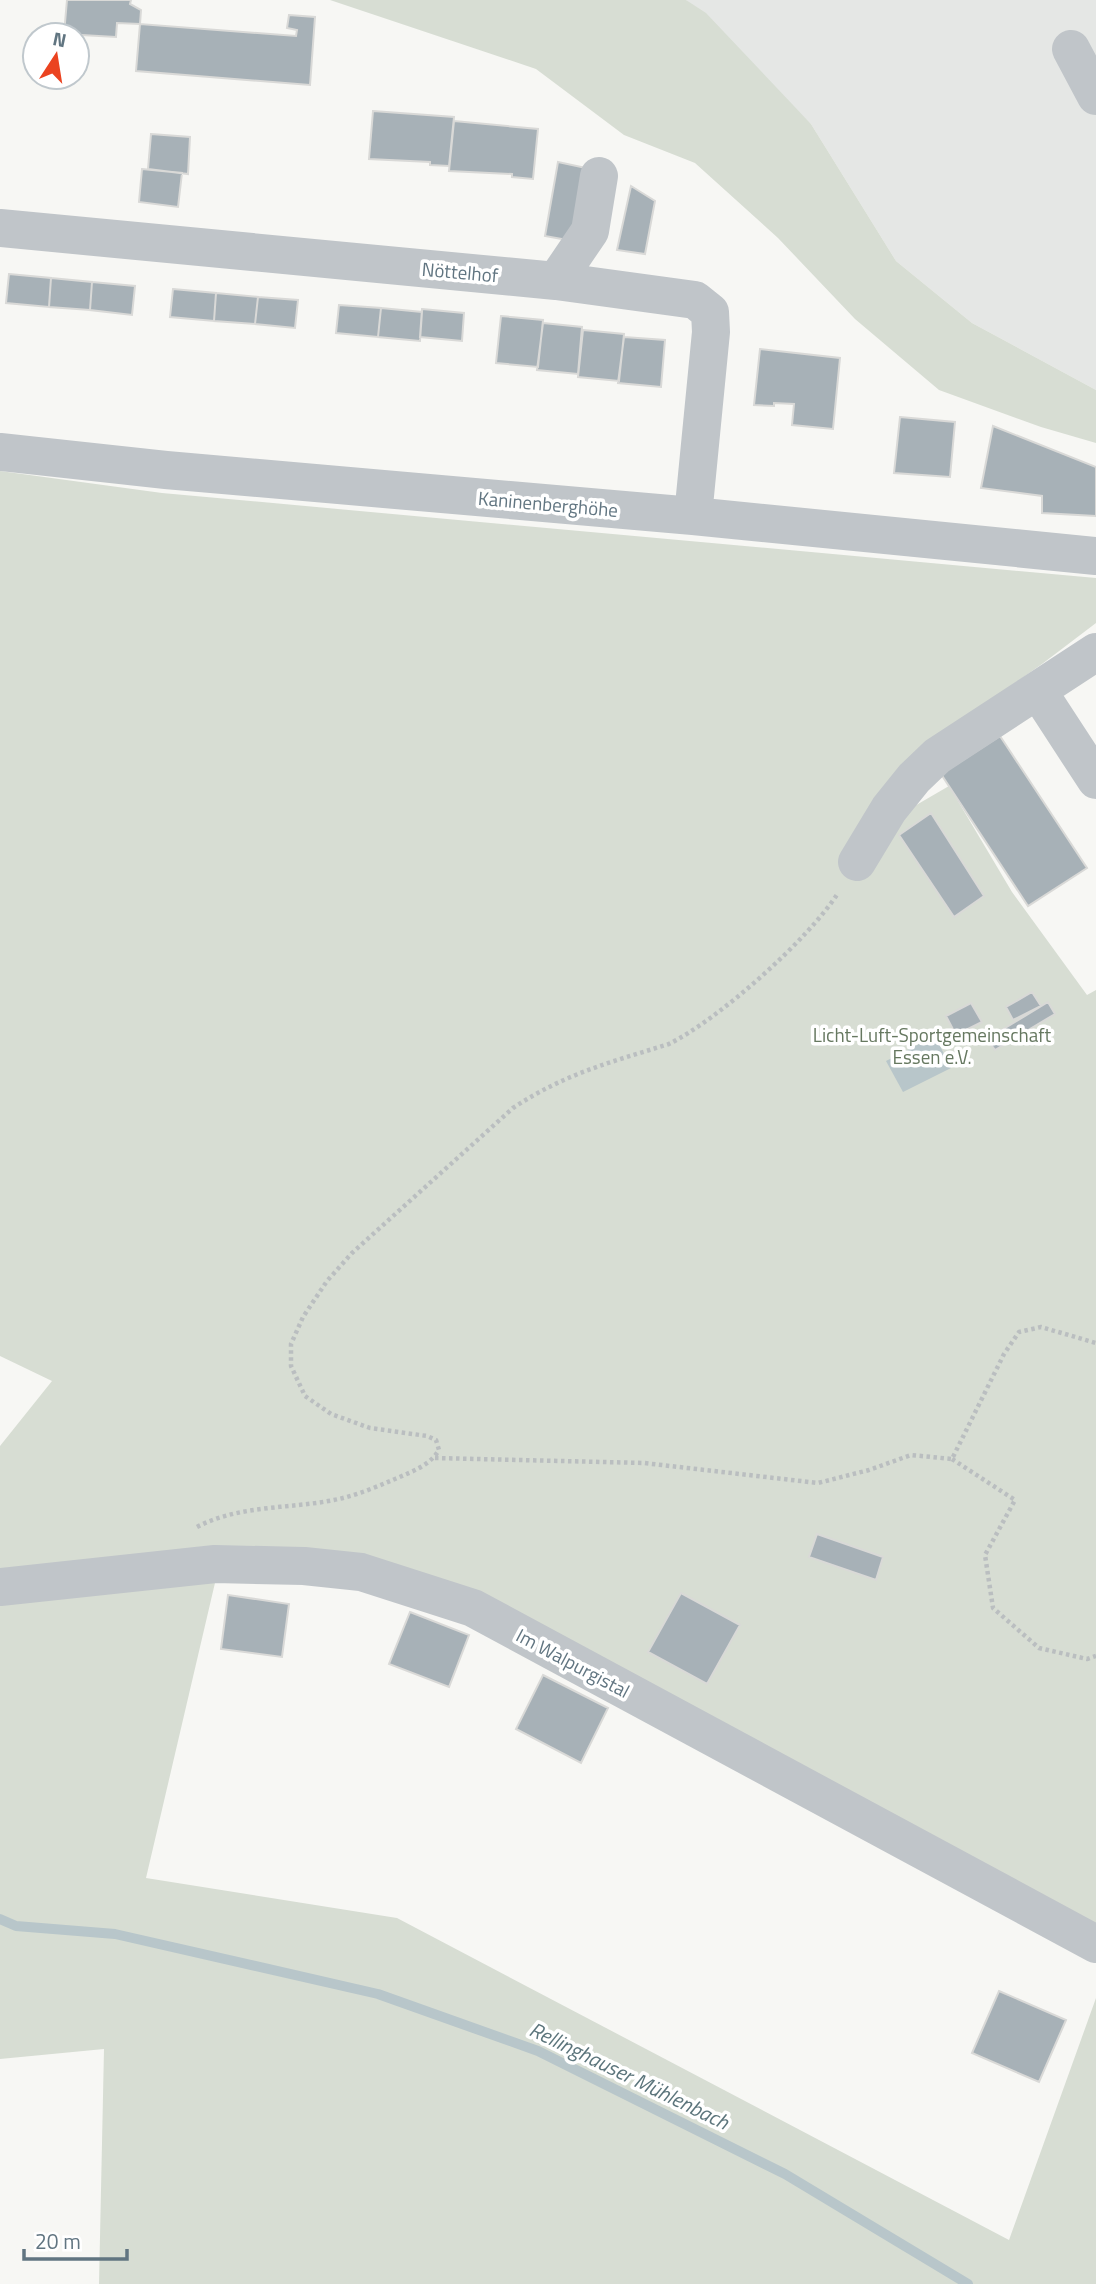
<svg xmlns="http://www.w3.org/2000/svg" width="1096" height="2284" font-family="'Titillium Web',sans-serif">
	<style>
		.built { fill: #e5e7e5 }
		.green { fill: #d7ddd3 }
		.water { fill: #b8c6ca }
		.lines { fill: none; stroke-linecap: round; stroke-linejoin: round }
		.stream { stroke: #b8c6ca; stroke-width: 10 }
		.building { fill: #a7b1b7; stroke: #d9d9d7; stroke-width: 2 }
		.path { stroke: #babec0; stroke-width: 4.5; stroke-dasharray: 3.5 3.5; stroke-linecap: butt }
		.minor { stroke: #c0c5c9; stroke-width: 38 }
		.labels { text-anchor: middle; stroke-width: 7; stroke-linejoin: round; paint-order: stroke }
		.street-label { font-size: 19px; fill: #617581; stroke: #fff }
		.park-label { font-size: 19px; fill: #667860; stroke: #fff }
		.water-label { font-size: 21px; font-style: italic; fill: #5c757c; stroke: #fff }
	</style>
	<rect width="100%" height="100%" fill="#f7f7f4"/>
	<path class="built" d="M686,0H1096V390L972,323L896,261L811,124Z"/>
	<path class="green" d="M330,0H686L706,13L811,124L896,261L972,323L1096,390V443L1041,427L939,390L855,319L778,238L695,163L624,135L536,69Z
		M0,471L162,493L1096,578V623L1042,664L942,734L887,822L949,786L1012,892L1087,995L1096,990V1938L360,1569L0,1583V1446L52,1381L0,1356Z
		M218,1570L146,1878L397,1918L1009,2240L1096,1998V2284H99L104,2049L0,2059V1606L60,1585Z"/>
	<path class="water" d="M935,1036L951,1068L903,1092L886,1061Z"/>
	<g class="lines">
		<path class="stream" d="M0,1919L16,1926L115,1934L378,1994L538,2051L785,2174L968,2284"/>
	</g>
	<path class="building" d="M67,0H131L130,4L141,10L140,24L117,23L116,37L64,34Z
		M289,15L315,17L310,85L136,71L140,24L296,36L297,30L287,28Z
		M373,111L454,117L449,166L430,165V162L369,159Z
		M454,121L538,129L533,179L512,177V174L449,171Z
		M151,134L190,137L188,174L148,169Z
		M558,162L586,168L573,241L545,236Z
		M142,169L182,173L178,207L139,202Z
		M631,186L655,201L645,254L617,250Z
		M9,274L51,278L49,307L6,303Z
		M51,278L92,282L90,310L49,307Z
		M92,282L135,286L132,315L90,310Z
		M173,289L216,293L214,321L170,317Z
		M216,293L258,297L255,324L214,321Z
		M258,297L298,300L295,328L255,324Z
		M339,305L381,308L378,337L336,333Z
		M381,308L422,312L420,341L378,337Z
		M422,309L464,313L462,341L420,337Z
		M501,316L543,320L538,367L496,363Z
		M543,323L582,327L578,374L537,370Z
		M583,330L624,334L619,381L578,377Z
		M624,337L665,340L661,387L618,383Z
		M760,349L840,358L833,429L792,425L794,404L774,403V406L754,405Z
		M900,417L955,422L950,477L894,473Z
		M993,426L1096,467V516L1042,513V496L981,488Z
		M1000,736L1087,868L1028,906L941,774Z
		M931,813L984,896L954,917L899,835Z
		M1032,992L1041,1006L1013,1020L1006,1007Z
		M1048,1002L1055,1014L995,1050L987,1039Z
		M971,1003L982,1022L956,1035L946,1016Z
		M817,1534L883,1557L876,1580L809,1557Z
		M681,1593L740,1625L707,1684L648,1652Z
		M228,1595L289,1604L282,1657L221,1649Z
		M410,1612L469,1635L449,1687L389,1664Z
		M543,1675L608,1708L581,1763L516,1729Z
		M999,1991L1066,2020L1039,2082L972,2053Z"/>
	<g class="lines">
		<path class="path" d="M435,1458L644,1463L818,1483L869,1470L911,1455L952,1459L1004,1354L1019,1332L1041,1327L1096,1343
			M952,1459L1015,1500L985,1555L993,1608L1039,1648L1087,1659L1096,1656
			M197,1527C238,1505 289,1509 334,1500C355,1496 376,1487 395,1479C413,1471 429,1466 439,1450L436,1440L427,1436L370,1428L331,1414L305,1396L291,1366V1344L303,1317L327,1281L352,1253L513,1108C564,1074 611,1062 669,1044C719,1019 808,940 838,893"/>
		<path class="minor" d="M1071,49L1096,96
			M0,228L556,281L695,300L710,312L711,332L693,516
			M556,281L590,231L599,176
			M0,452L166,470L693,516L1096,556
			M1038,691L1096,780
			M857,862L889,809L914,778L937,756L1096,652
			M0,1587L215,1564L304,1566L361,1572L473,1608L1096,1944"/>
	</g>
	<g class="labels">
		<g class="street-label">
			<text transform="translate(460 272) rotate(5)" y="7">Nöttelhof</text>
			<text transform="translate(548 504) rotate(5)" y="7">Kaninenberghöhe</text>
			<text transform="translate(573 1663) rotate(28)" y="7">Im Walpurgistal</text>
		</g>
		<g class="park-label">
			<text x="932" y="1042">Licht-Luft-Sportgemeinschaft<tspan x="932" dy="22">Essen e.V.</tspan></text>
		</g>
		<g class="water-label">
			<text transform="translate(629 2076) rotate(26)" y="7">Rellinghauser Mühlenbach</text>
		</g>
	</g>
	<g transform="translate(56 56) rotate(12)"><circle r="33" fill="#ffffff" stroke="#c0c8cd" stroke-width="2"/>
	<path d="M0-5L12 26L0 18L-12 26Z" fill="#eb4320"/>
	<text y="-10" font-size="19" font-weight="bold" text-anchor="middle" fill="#617581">N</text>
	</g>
	<path d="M24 2249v10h103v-10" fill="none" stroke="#617581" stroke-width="3.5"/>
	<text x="35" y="2249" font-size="21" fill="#617581" stroke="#ffffff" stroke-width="5" paint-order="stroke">20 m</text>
</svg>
